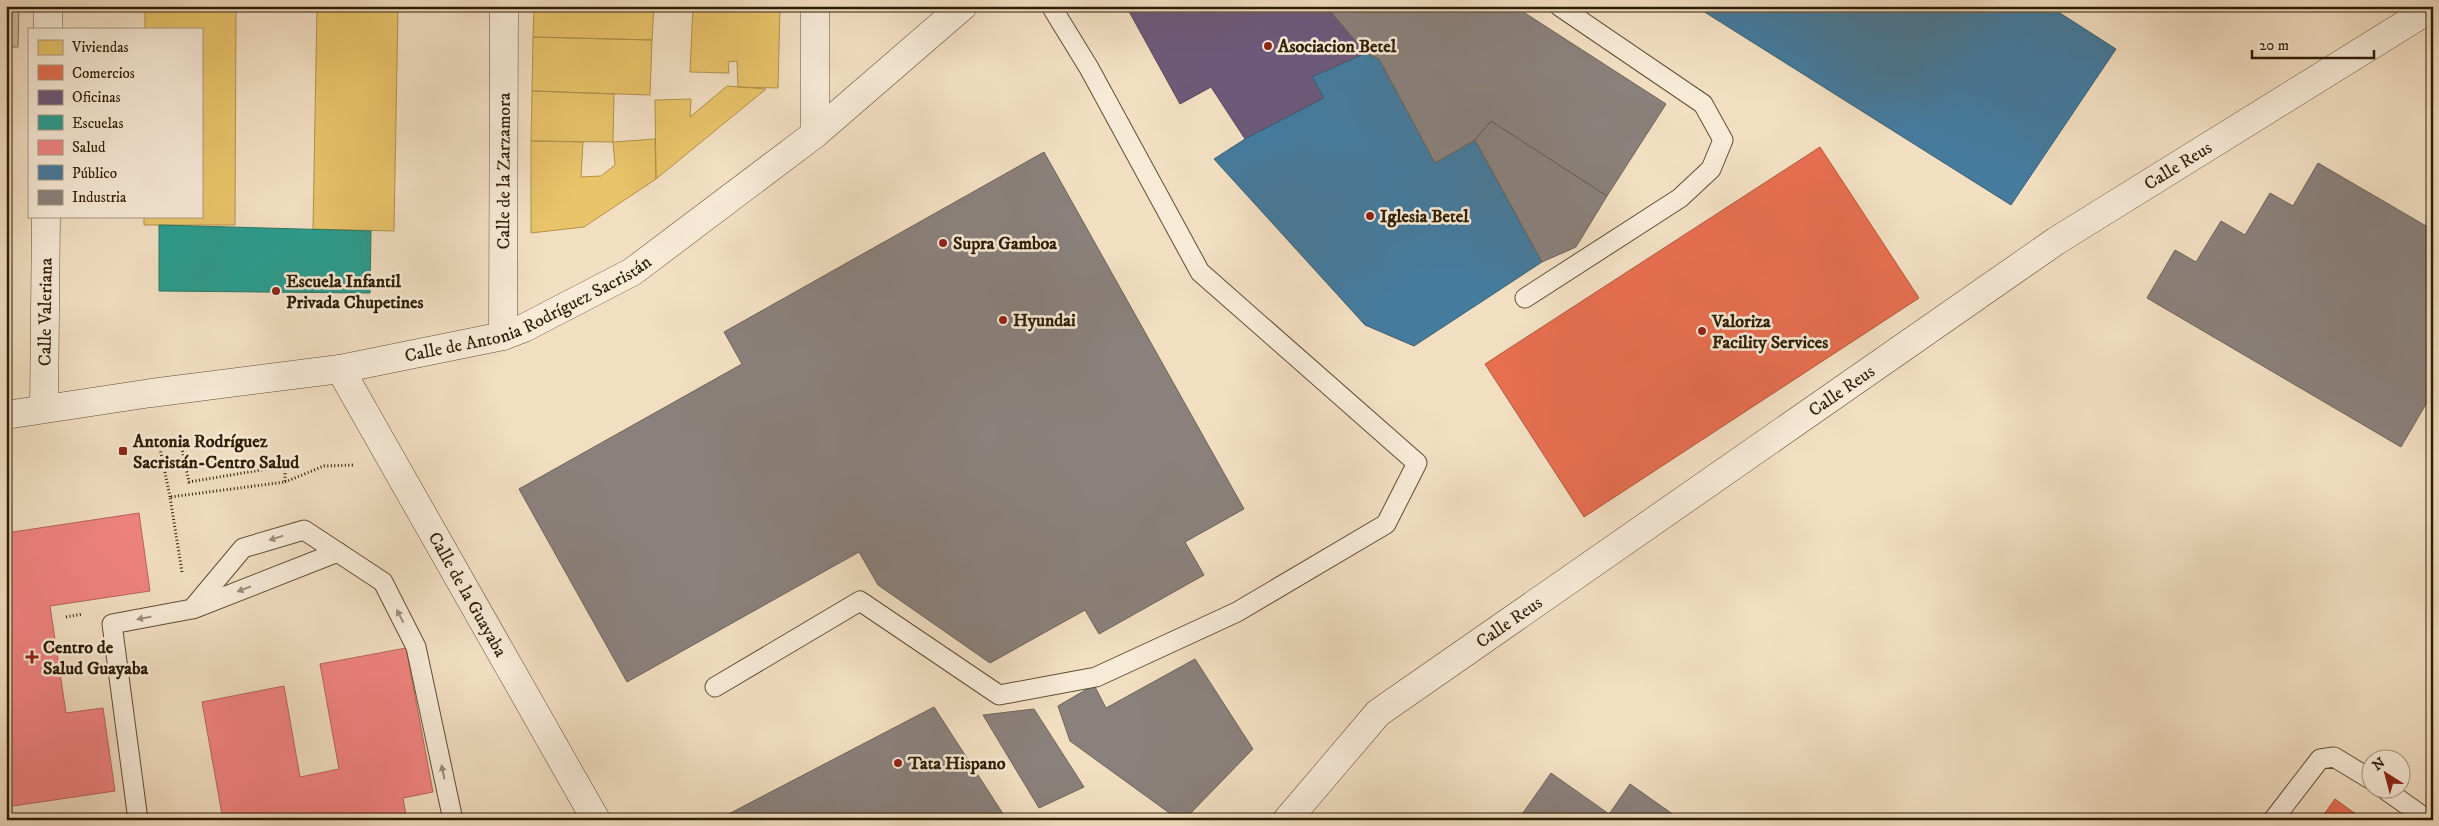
<svg xmlns="http://www.w3.org/2000/svg" width="2439" height="826" font-family="'IM FELL DW Pica',serif">
	<style>
		.green { fill: #d1bea2; stroke: #806e53 }
		.homes { fill: #e9c46a; stroke: #b1924b }
		.shops { fill: #e76f51; stroke: #b0563a }
		.offices { fill: #6d597a; stroke: #5a4757 }
		.schools { fill: #2a9d8f; stroke: #2b7765 }
		.health { fill: #f28482; stroke: #b7655c }
		.public { fill: #457b9d; stroke: #3e5f6f }
		.industry { fill: #8a817c; stroke: #6e6358 }
		.lines { fill: none; stroke-linecap: round; stroke-linejoin: round }
		.service-casing { stroke: #5f4e34; stroke-width: 21 }
		.minor-casing { stroke: #5f4e34; stroke-width: 29 }
		.tertiary-casing { stroke: #5f4e34; stroke-width: 29 }
		.path { stroke: #2e1d04; stroke-width: 3; stroke-dasharray: 1 2.5; stroke-linecap: butt }
		.service { stroke: #f7ead7; stroke-width: 19 }
		.minor { stroke: #f7ead7; stroke-width: 28 }
		.tertiary { stroke: #f7ead7; stroke-width: 28 }
		.oneway { fill: #9d8e78 }
		.poi-dot { fill: #8f2418; stroke: #f7ead7; stroke-width: 2 }
		.labels { text-anchor: middle; stroke-width: 5; stroke-linejoin: round; paint-order: stroke }
		.poi-label { font-size: 18px; font-weight: bold; fill: #2e1d04; stroke: #f7ead7; text-anchor: start }
		.street-label { font-size: 18px; fill: #2e1d04; stroke: #f7ead7 }
	</style>
	<rect width="100%" height="100%" fill="#f2dfc2"/>
	<filter id="stains"><feTurbulence type="fractalNoise" baseFrequency=".004" numOctaves="4"/><feColorMatrix values="0 0 0 0 .2 0 0 0 0 .09 0 0 0 0 .02 0 0 0 .5 -.17"/></filter>
	<radialGradient id="worn" r=".72"><stop offset=".6" stop-color="#630" stop-opacity="0"/><stop offset="1" stop-color="#630" stop-opacity=".3"/></radialGradient>
	<path class="green" d="M6,6H19L18,47H6Z"/>
	<path class="homes" d="M145,6H236L235,225H144V216H201V29H145Z
		M317,6H398L394,231L313,229Z
		M534,6H654L652,40L533,37Z
		M693,6H780L778,88L738,87L737,61L728,62L729,73L690,72Z
		M533,37L652,40L650,95L532,91Z
		M727,86L766,89L656,179L655,100L691,99L690,117Z
		M532,91L614,94L613,142L531,141Z
		M655,139L656,179L584,227L531,233V141L583,142L581,177L601,176L615,165L613,142Z"/>
	<path class="shops" d="M1820,147L1919,298L1584,517L1485,364Z
		M2335,799L2364,820H2320Z"/>
	<path class="offices" d="M1126,6H1326L1366,53L1312,77L1324,98L1245,139L1211,87L1180,104Z"/>
	<path class="schools" d="M159,225L371,231L370,293L159,291Z"/>
	<path class="health" d="M139,513L150,591L50,606L66,713L103,708L115,791L6,807V533Z
		M406,648L433,792L403,798L407,820H223L202,702L284,686L300,777L339,769L320,664Z"/>
	<path class="public" d="M1695,6H2049L2116,49L2011,205Z
		M1366,53L1379,59L1435,163L1475,140L1542,262L1414,346L1365,325L1214,159L1245,139L1324,98L1312,77Z"/>
	<path class="industry" d="M1326,6H1514L1666,104L1607,196L1491,121L1475,140L1435,163L1379,59L1366,53Z
		M1491,121L1607,196L1576,247L1542,262L1475,140Z
		M1044,152L1244,509L1185,542L1204,575L1099,634L1085,610L990,663L878,585L859,552L627,682L519,489L742,364L724,332Z
		M2318,163L2433,230V392L2401,447L2147,298L2175,250L2196,262L2221,221L2245,235L2270,193L2293,206Z
		M1195,659L1253,749L1184,820H1179L1070,741L1058,706L1094,685L1106,708Z
		M934,707L1007,820H717Z
		M1034,709L1084,787L1039,808L983,715Z
		M1551,773L1609,814L1605,820H1518Z
		M1630,784L1681,820H1605Z"/>
	<g class="lines">
		<defs>
			<path id="service" d="M1525,298L1680,198L1711,169L1723,140L1703,104L1559,6
				M193,609L338,552
				M715,687L860,601L999,695L1096,677L1237,612L1386,524L1417,463L1200,272L1089,68L1051,6
				M2383,788L2428,820
				M138,820L112,624L192,609L243,548L304,530L383,582L416,647L453,820
				M2273,820L2320,759L2334,757L2372,780"/>
			<g id="minor">
				<path d="M815,6V134"/>
				<path d="M48,29V6"/>
				<path id="s1" d="M503,336L504,6"/>
				<path id="s2" d="M340,369L596,820"/>
				<path id="s3" d="M44,408L46,216"/>
				<path id="s4" d="M1287,820L1378,713L2056,241L2433,7"/>
			</g>
			<g id="tertiary">
				<path id="s5" d="M6,415L151,393L340,369L503,336L524,328L632,272L815,134L963,6"/>
			</g>
		</defs>
		<use href="#service" class="service-casing"/>
		<use href="#minor" class="minor-casing"/>
		<use href="#tertiary" class="tertiary-casing"/>
		<path class="path" d="M181,444L189,482L285,466V482L170,497L182,572
			M160,448L170,497
			M285,482L324,466L354,465
			M66,617L83,614"/>
		<use href="#service" class="service"/>
		<use href="#minor" class="minor"/>
		<use href="#tertiary" class="tertiary"/>
	</g>
	<defs><path id="oneway-solid" d="M-6-.8H1V-3.2L6.5 0L1 3.2V.8H-6Z" transform="scale(1.25)"/></defs>
	<g class="oneway">
		<use href="#oneway-solid" transform="translate(276 538) rotate(163)"/>
		<use href="#oneway-solid" transform="translate(244 589) rotate(159)"/>
		<use href="#oneway-solid" transform="translate(400 616) rotate(-117)"/>
		<use href="#oneway-solid" transform="translate(144 618) rotate(170)"/>
		<use href="#oneway-solid" transform="translate(443 772) rotate(-102)"/>
	</g>
	<g class="poi-dot">
		<circle cx="1268" cy="46" r="5"/>
		<circle cx="1370" cy="216" r="5"/>
		<circle cx="943" cy="243" r="5"/>
		<circle cx="276" cy="291" r="5"/>
		<circle cx="1003" cy="320" r="5"/>
		<circle cx="1702" cy="331" r="5"/>
		<rect x="118" y="446" width="10" height="10" rx="2.5"/>
		<path d="M29.5 649.5h5v5h5v5h-5v5h-5v-5h-5v-5h5z"/>
		<circle cx="898" cy="763" r="5"/>
	</g>
	<g class="labels">
		<g class="poi-label">
			<text x="1278" y="52">Asociacion Betel</text>
			<text x="1380" y="222">Iglesia Betel</text>
			<text x="953" y="249">Supra Gamboa</text>
			<text x="286" y="287">Escuela Infantil<tspan x="286" dy="21">Privada Chupetines</tspan></text>
			<text x="1013" y="326">Hyundai</text>
			<text x="1712" y="327">Valoriza<tspan x="1712" dy="21">Facility Services</tspan></text>
			<text x="133" y="447">Antonia Rodríguez<tspan x="133" dy="21">Sacristán-Centro Salud</tspan></text>
			<text x="43" y="653">Centro de<tspan x="43" dy="21">Salud Guayaba</tspan></text>
			<text x="908" y="769">Tata Hispano</text>
		</g>
		<g class="street-label">
			<text dy="6" stroke="none"><textPath href="#s4" startOffset="1110">Calle Reus</textPath></text>
			<text dy="6" stroke="none"><textPath href="#s1" startOffset="165">Calle de la Zarzamora</textPath></text>
			<text dy="6" stroke="none"><textPath href="#s5" startOffset="536">Calle de Antonia Rodríguez Sacristán</textPath></text>
			<text dy="6" stroke="none"><textPath href="#s3" startOffset="96">Calle Valeriana</textPath></text>
			<text dy="6" stroke="none"><textPath href="#s4" startOffset="705">Calle Reus</textPath></text>
			<text dy="6" stroke="none"><textPath href="#s2" startOffset="259">Calle de la Guayaba</textPath></text>
			<text dy="6" stroke="none"><textPath href="#s4" startOffset="300">Calle Reus</textPath></text>
		</g>
	</g>
	<rect width="2439" height="826" fill="none" stroke="#f2dfc2" stroke-width="25"/>
	<rect x="8" y="8" width="2424" height="811" fill="none" stroke="#2e1d04" stroke-width="2.5"/>
	<rect x="12" y="12" width="2414" height="801" fill="none" stroke="#2e1d04"/>
	<rect x="28" y="28" width="175" height="190" fill="#f7ead7" stroke="#a79883"/>
	<rect x="38" y="40" width="25" height="15" fill="#e9c46a" stroke="#a79883"/>
	<text x="72" y="52" font-size="15" fill="#2e1d04">Viviendas</text>
	<rect x="38" y="65" width="25" height="15" fill="#e76f51" stroke="#a79883"/>
	<text x="72" y="78" font-size="15" fill="#2e1d04">Comercios</text>
	<rect x="38" y="90" width="25" height="15" fill="#6d597a" stroke="#a79883"/>
	<text x="72" y="102" font-size="15" fill="#2e1d04">Oficinas</text>
	<rect x="38" y="115" width="25" height="15" fill="#2a9d8f" stroke="#a79883"/>
	<text x="72" y="128" font-size="15" fill="#2e1d04">Escuelas</text>
	<rect x="38" y="140" width="25" height="15" fill="#f28482" stroke="#a79883"/>
	<text x="72" y="152" font-size="15" fill="#2e1d04">Salud</text>
	<rect x="38" y="165" width="25" height="15" fill="#457b9d" stroke="#a79883"/>
	<text x="72" y="178" font-size="15" fill="#2e1d04">Público</text>
	<rect x="38" y="190" width="25" height="15" fill="#8a817c" stroke="#a79883"/>
	<text x="72" y="202" font-size="15" fill="#2e1d04">Industria</text>
	<g transform="translate(2386 774) rotate(324)"><circle r="24" fill="#f7ead7" stroke="#a79883"/>
	<path d="M0-4L9 19L0 12L-9 19Z" fill="#8f2418"/>
	<text y="-8" font-size="14" font-weight="bold" text-anchor="middle" fill="#2e1d04">N</text>
	</g>
	<path d="M2252 50v8h122v-8" fill="none" stroke="#2e1d04" stroke-width="2.5"/>
	<text x="2259" y="50" font-size="15" fill="#2e1d04" stroke="#f7ead7" stroke-width="4" paint-order="stroke">20 m</text>
	<rect width="100%" height="100%" filter="url(#stains)"/>
	<rect width="100%" height="100%" fill="url(#worn)"/>
</svg>
